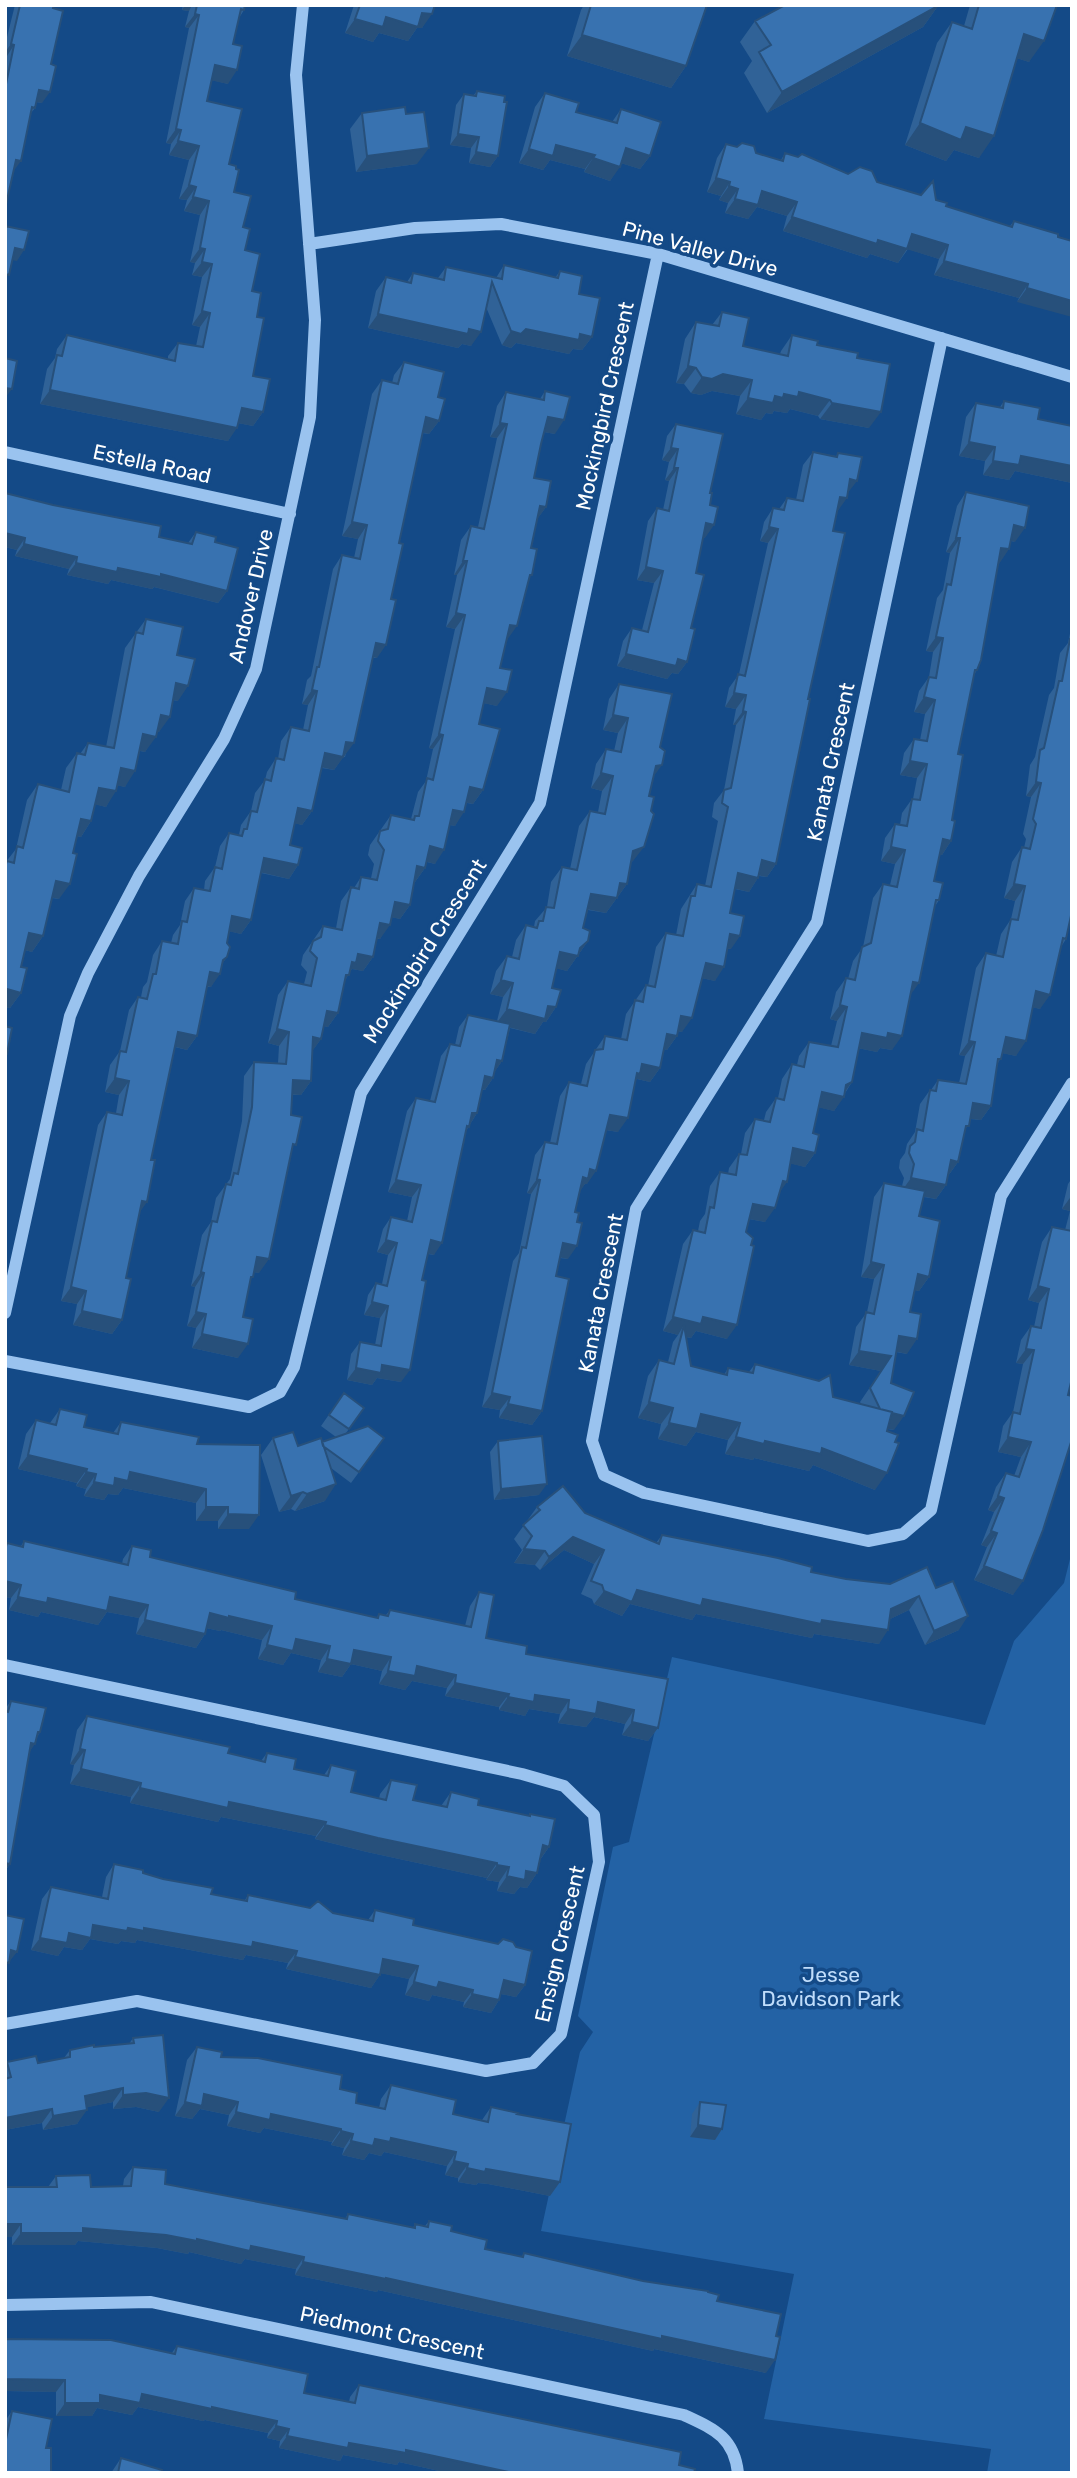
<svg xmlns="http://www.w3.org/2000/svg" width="1077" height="2478" font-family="Rubik,sans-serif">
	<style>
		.green { fill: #2362a5 }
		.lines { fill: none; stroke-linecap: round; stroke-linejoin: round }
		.minor { stroke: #9ac3ef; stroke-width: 12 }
		.wall { fill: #306297 }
		.shaded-wall { fill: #27507b }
		.building { fill: #3872b0; stroke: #27507b; stroke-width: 2 }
		.labels { text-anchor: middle; stroke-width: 7; stroke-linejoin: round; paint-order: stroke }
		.street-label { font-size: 21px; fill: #fff; stroke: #144a87 }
		.park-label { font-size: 21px; fill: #c0ddfb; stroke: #144a87 }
	</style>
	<rect width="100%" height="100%" fill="#144a87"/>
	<path class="green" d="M1072,1551V2473H987L991,2449L764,2419L794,2274L541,2231L580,2052L593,2032L578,2016L613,1847L629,1842L672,1657L985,1725L1014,1641L1064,1583Z"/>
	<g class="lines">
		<path class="minor" d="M309,244L415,228L501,224L658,254L1072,377
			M942,338L817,922L636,1209L592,1441L604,1475L644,1493L868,1541L903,1534L931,1510L1001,1196L1072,1083
			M5,452L290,514
			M5,1313L70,1016L88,973L139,876L224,739L256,669L310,417L315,320L296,75L303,5
			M5,1361L249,1407L280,1392L294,1367L361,1093L540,803L658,254
			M5,1665L522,1774L564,1786L594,1815L599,1862L561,2034L533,2063L486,2071L137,2001L5,2024
			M5,2305L151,2302L684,2415C714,2429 734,2437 738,2473"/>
	</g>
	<path class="wall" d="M15,5H54L42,103L36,102L35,108L31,113L13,172L5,209V63L7,56H5V45Z
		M183,5H245L244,10L239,18L233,44L228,84L212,80L207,101L229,164L234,192L243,227L245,250L257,317L253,376L263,412L253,426L238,423L228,441L40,404L47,369L55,358L57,349L67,335L168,359V356L178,343L196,346L200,327L192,325L202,277L192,275L195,263L190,262L200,215L184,211L187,200L179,199L189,160L169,155L171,144L166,143L189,28L185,27L189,11L182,10Z
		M354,5H435L422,28H417L408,41L379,33L373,42L345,33Z
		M584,5H707L686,66L671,88L567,56L581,10Z
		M970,5H1057L1029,62L1017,58L979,158L954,150L946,161L905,145L937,43L952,22L964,26Z
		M938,6L923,27L767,113L744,73L752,61L740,42L755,21Z
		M477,91L504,102L498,156L490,167L469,163L471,148L450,145L456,105L464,94L473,96Z
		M545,93L576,112L612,122L621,109L650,156L640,169L621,163L610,181L584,172L585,169L550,160L543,170L519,163L535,107Z
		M362,113L417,164L356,172L350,129Z
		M726,144L781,160L785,153L848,174L936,200L946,206L1010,226L1014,221L1072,241L1017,302L1019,298L934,275L939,259L908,249L898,263L870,254L867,258L783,231L787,216L757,207L748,219L725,213L728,203L719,200L721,196L707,192L717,158Z
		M504,265L555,278L560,271L579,294L592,337L582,350L573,349L569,354L516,343L511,348L502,345L486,307L471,346L462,344L458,348L368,328L376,291L386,277L407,282L413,273L438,278L446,267L496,278Z
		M722,312L743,346L780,354L781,351L792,335L857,358L869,428L820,419L818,416L790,409L787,413L774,411L772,414L766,413L761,420L736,414L740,396L712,391L701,395L691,393L684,384L676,383L685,339L696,322L712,325Z
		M404,362L438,397L439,421L429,434L422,433L411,484L377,658H373L345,757H343L334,770L322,768L312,811L302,825L295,823L290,845L298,865L289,879L261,873L251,920L241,934L229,931L227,943V957L222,964L211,987H207L197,1036L187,1050L175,1047L126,1278L122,1320L112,1334L73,1325L77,1304L61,1301L98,1125L107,1112L116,1113L119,1095L105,1092L110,1065L120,1051L129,1010L138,997H141L143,987L147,982L153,955L162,941L171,943L173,935L180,925L185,901L194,888L204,890L205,881L215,867L220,846L229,833L239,835L241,825L251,811L255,793L265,780L267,772L276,758L278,759L281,741L291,727L303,730L308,705L302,704L307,680L311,676L333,569L342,555L354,558L358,539L342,536L372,394L382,380L392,383L394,375Z
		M545,391L555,434L544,432L534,478L546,507L537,519L531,548L528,580L507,640H506L500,668L497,706L484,703L479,724L483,790L473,804L467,803L455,826L450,825L435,864L427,862L425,868L415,882L414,881L410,905L400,919L392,917L380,939H377L373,957L363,971L352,969L349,973L345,981L338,1013L328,1027L324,1026L321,1039L312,1051L311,1081L301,1095H292L291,1115V1151L259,1273L254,1272L250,1281L243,1317L238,1358L192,1348L196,1328L187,1326L195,1287L191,1286L202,1235L211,1222L216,1198L230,1179L242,1121L244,1076L254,1062L278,1063L279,1046L268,1043L278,995L288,981L304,984L307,972L301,965L303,955L323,926L336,928L341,901L351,887L354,888L361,877L371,878L374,864L368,855L370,845L391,815L411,819L418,792L426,781L433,749L429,748L455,629L446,627L457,575H454L461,540L471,526L478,527L497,438L490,437L497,406L506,392L540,399Z
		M1004,401L1038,419L1072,426V483L1015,471L1009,480L983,475L985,461L959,456L966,417L976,403L1000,407Z
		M676,424L710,493L705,538L703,537L696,573L687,662L678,674L672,673L667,679L617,666L623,641L632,628L642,630L654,583L637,580L648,521L657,508L663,510L669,481L665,480L669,462L662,460L667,436Z
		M813,452L836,456L838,453L847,494L837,512L833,531L808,699L776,864L767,877L759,876L749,892L735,889L730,913L731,949H728L715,981L702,978L682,1032L678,1031L677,1036L667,1050L664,1049L660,1068L650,1082L637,1079L635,1081L618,1132L606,1130L587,1184H585L579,1191L575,1212L568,1259L560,1258L556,1276L542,1411L532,1425L499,1418L500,1410L482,1407L513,1261L519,1253L531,1194L527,1193L535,1155L545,1142L550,1143L560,1096L569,1082L581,1084L586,1064L605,1036L621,1039L626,1014L646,985L648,986L656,947L666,933L676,935L681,909L697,884L705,886L718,821L712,817L714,803L724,790L736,725H733L736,709L725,707L729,688L739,674L768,543L760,541L764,522L773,508L779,509L787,498L796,500L803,465Z
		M966,492L1015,542L1011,541L998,563L977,670L974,675L958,754L952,820L951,841L942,855L940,854L934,881L939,900L934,908L910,995L892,1050L880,1048L877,1052L858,1048L852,1082L834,1111L819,1107L813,1133L815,1153L805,1167L790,1163L779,1193L765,1222L749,1219L727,1339L696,1331L691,1338L686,1337L691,1366L724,1375L728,1368L749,1372L755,1364L833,1397L861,1404L860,1402L881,1371L849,1365L856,1327L867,1312L874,1279L861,1277L874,1197L884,1183L902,1186L904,1178L899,1168L900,1160L905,1153L907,1144L915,1132L920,1104L930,1090H931L938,1080L959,1083L965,1056L959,1055L976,968L986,953L996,956L1001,934L1011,919L1015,901L1004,898L1012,862L1022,847L1024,848L1026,839L1023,834L1031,797L1026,796L1030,765L1035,757L1049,695L1054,688L1060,653L1068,643L1072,624V911L1066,939L1061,947L1040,1009L1033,1007L1016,1056L1003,1053L997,1065L991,1106L981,1120L970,1119L964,1133L958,1162L948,1176L946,1185L936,1199L924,1197L919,1216L929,1277L919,1291L915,1290L910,1312L907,1354L896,1352L891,1383L894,1430L887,1429L875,1490L813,1465L809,1471L754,1458L753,1460L725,1454L728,1440L696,1432L686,1446L658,1439L661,1424L638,1418L648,1376L659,1360L668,1362L673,1342L678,1335L663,1331L683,1244L693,1230L698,1231L700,1221L705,1214L710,1186L720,1172L728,1174L729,1168L739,1154H741L745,1133L755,1119L764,1120L766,1112L776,1098H778L782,1079L792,1064L797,1065L799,1056L809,1042L831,1046L837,1021L830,1019L836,992L846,978L848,979L853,961L863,947L873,898L883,884L890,885L895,864L881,861L885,838L895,824L900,825L902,813L912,799H913L917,778L900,775L904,753L914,739L920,740L925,714L914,712L919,691L929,677L933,652L926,651L937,598L943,590L950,553L946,552L957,506Z
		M5,493L159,537L188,543L196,532L215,542L227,591L218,603L154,587L152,589L111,580L108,584L67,575L69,569L15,556L17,550L5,547Z
		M146,619L177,655L178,701L173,700L159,732H157L145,752L140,751L125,787L117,785L106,807L95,804L91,821L81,837L77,836L59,899L52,898L43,936L32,952L25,950L21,967V993L10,1008L5,1007V863L16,849L27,800L38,784L61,790L66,768L77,753L80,754L88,743L106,747L125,648Z
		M619,684L654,776L633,861L631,862L627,884L606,913L588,910L583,928L588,941L567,971L556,968L552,988L556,1007L546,1022H543L535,1034L510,1028L502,1061L495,1071L493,1078L485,1090H482L477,1113L466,1131L434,1255L428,1254L401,1382L377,1378L372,1385L347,1380L351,1354L360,1342L375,1345L380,1318L364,1315L368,1295L376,1283L382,1284L388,1255L377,1252L383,1229L391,1217L407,1221L412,1197L388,1192L407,1111L416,1098L430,1101L441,1056L450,1044L455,1045L459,1027L468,1015L497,1021L503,997L490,994L496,971L507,956L512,957L516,940L526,925L534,927L535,921L547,907L551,882L562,867L570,869L579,826L590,811L598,812L602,791L591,788L596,764L606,749L614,751L618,733L603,730L609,699Z
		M1072,1178V1378L1013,1595L974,1580L987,1547L981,1545L994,1512L988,1510L996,1487L1006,1473L1014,1476L1021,1457L998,1452L1003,1426L1013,1412L1023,1364L1016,1363L1021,1340L1031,1326L1034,1327L1039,1303L1028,1300L1042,1242L1052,1227L1065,1230L1070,1211L1062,1209L1068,1184Z
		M344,1393L364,1408L346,1433L384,1438L351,1483L331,1468L325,1501L295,1511L291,1509L279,1512L261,1455L273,1438L298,1446L322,1442L336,1437L321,1426Z
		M60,1409L84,1427L113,1433L121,1422L197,1444L249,1529H218V1521H196V1503L123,1488L118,1495L108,1494L104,1500L84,1496L86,1489L76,1486L77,1483L18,1469L26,1434L36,1420L50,1423Z
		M498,1441L539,1495L494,1500L490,1452Z
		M537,1507L585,1513L656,1543L662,1535L811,1572L846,1579L936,1588L959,1630L925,1645L909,1610L890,1619L879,1644L814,1634L812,1638L696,1614L692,1620L630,1604L622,1616L594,1604L592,1599L581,1594L594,1564L564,1550L540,1570L535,1565L514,1563L522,1550L514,1539Z
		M24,1541L122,1564L123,1559L132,1546L150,1557L295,1599L376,1618L379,1614L386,1615L390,1610L465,1626L470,1606L479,1592L486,1638L526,1654L668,1679L658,1728L648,1741L622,1735L625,1724L594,1717L586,1727L558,1723L560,1714L529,1709L525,1716L499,1710V1707L445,1696L447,1688L412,1681L405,1690L379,1684L382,1671L351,1664L342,1677L318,1672L321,1660L291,1653L283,1665L258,1659L262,1640L221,1630L220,1631L206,1628L205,1634L196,1648L136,1634L139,1618L107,1612L98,1625L41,1612L38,1617L9,1610L11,1598L5,1597V1545L7,1543L21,1546Z
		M11,1701L40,1732L29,1753L10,1864L5,1871V1709Z
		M87,1716L261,1761L267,1753L294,1769L324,1775L331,1765L351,1792L379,1799L380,1794L391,1780L413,1800L441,1806L451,1792L478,1805L529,1816L530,1814L549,1847L540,1860L537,1873L527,1888L520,1887L514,1894L497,1891L499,1882L486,1880L487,1878L367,1852L315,1839L316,1836L221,1817L218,1822L130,1803L131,1797L70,1784L74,1765L70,1764L77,1730Z
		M114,1864L211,1894L245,1900L248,1895L368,1920L375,1910L413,1925L525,1985L516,1997L501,1994L499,2000L491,2013L463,2007L464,2002L432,1995L429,2001L405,1995L409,1979L381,1973L371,1988L286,1969L288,1963L246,1955L243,1960L137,1940L135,1943L121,1941L118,1944L90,1939L82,1950L64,1947L58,1956L31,1950L42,1899L51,1887L102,1897L106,1877Z
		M133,2038L159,2112L136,2107L113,2109V2102L87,2107L77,2124L43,2130L42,2123L5,2130V2065L7,2062L38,2063L64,2058L70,2050L129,2044Z
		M197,2047L221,2057L340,2089L356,2103L379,2108L381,2099L391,2085L453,2114L482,2120L491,2107L517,2114L550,2196L488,2184L478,2183L476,2185L458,2182V2178L445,2175L447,2166L384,2152L381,2156L369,2153L364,2160L342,2155L344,2148L331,2145L332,2142L264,2128L260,2133L227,2126L229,2115L200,2109L192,2119L175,2116L187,2060Z
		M700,2102L722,2129L715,2140L690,2137L692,2114Z
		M133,2167L165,2184L345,2219L348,2214L413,2228L415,2224L425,2226L429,2221L485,2249L521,2257L524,2253L643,2281L708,2292L717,2301L766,2373L654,2349L653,2351L378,2290L377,2292L295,2275L296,2269L245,2259L241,2264L189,2252L188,2254L157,2248L78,2241L75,2245H12V2237H5V2187H48L56,2176L91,2187L123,2186L124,2179Z
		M5,2339L171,2354L177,2346L304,2393L349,2402L350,2397L359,2385L679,2465L694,2473H448L399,2462L397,2465L343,2455L340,2461L279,2448L280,2441L267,2438L268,2433L205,2420L203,2421L138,2407L132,2415L97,2408L92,2416H56V2392L5,2391Z
		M12,2411L46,2448L5,2473V2421Z
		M121,2458L161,2473H111Z"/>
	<path class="shaded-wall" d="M185,5H192L189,11L182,10Z
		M938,6L923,27L767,113L782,92Z
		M422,13L432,14L422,28H417L408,41L379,33L373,42L345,33L355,19Z
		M195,14L199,15L189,28L185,27Z
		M1024,34L1044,41L1029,62L1009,56Z
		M582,35L686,66L671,88L567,56Z
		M11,44L14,45L7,56H5V52Z
		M215,65L237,70L228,84L205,79Z
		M39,90L50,92L42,103L31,101Z
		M920,123L966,127L994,136L979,158L954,150L946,161L905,145Z
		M176,129L181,130L171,144L166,143Z
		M458,134L479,137L471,148L450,145Z
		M178,141L199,146L189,160L169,155Z
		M556,145L595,155L585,169L550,160L543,170L519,163L529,149Z
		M429,148L417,164L356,172L367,156Z
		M626,148L650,156L640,169L617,162Z
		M476,152L498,156L490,167L469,163Z
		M593,158L620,167L610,181L584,172Z
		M16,160L21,161L13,172Z
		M716,178L730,182L721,196L707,192Z
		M189,185L196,187L187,200L179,199Z
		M729,186L738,189L728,203L719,200Z
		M762,191L797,202L787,216L757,207L748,219L725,213L735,199Z
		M193,197L209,201L200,215L184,211Z
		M792,217L878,240L907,249L898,263L870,254L867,258L783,231Z
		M912,234L948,245L939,259L903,248Z
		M15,248L24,250L17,261L7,259Z
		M200,248L205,249L195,263L190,262Z
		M944,261L1028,284L1019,298L934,275Z
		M202,262L212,264L202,277L192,275Z
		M1027,288L1072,301V317L1017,302Z
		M202,311L210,313L200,327L192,325Z
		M378,314L469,329L481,332L471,346L462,344L458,348L368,328Z
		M526,329L580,334L592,337L582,350L573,349L569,354L516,343L511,348L502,345L511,331Z
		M688,366L696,368L684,384L676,383Z
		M723,374L752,380L740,396L712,391L701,395L691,393L702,377Z
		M5,388L12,389L5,398Z
		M50,390L237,428L228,441L40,404Z
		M799,392L830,400L818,416L790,409L787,413L774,411L772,414L766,413L761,420L736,414L748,398L775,396Z
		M832,403L881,412L869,428L820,419Z
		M242,408L263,412L253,426L232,422Z
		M426,417L439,421L429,434L416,431Z
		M548,417L564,420L555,434L538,431Z
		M500,423L507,424L497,438L490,437Z
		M969,442L995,447L985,461L959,456Z
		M671,448L678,449L669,462L662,460Z
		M1021,456L1072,466V483L1015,471L1009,480L983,475L993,461Z
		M674,468H678L669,481L665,480Z
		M850,479L857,481L847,494Z
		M840,497L847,498L837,512Z
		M540,506L546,507L536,521Z
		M352,522L367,525L358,539L342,536Z
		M706,523L714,525L705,538L697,536Z
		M1014,525L1025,528L1015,542L1004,539Z
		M769,527L778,529L768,543L760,541Z
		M5,533L25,538L17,550L5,547Z
		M956,538H960L950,553L946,552Z
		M24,544L77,557L69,569L15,556Z
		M1001,548L1009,549L999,564L991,562Z
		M463,561H467L457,575H454Z
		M76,563L118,568L161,574L227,591L218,603L154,587L152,589L111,580L108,584L67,575Z
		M646,567L663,571L654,583L637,580Z
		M456,613L465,615L455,629L446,627Z
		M510,625L517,626L507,640L500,639Z
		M936,637L943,638L933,652L926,651Z
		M376,643L386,645L377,658L367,656Z
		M626,654L678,659L687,662L678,674L672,673L667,679L617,666Z
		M176,683L188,686L178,701L166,698Z
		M487,688L507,692L497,706L478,702Z
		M312,690L317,691L308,705L302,704Z
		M734,693L746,695L736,709L725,707Z
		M924,697L935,700L925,714L914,712Z
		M743,711L746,712L736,725H733Z
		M161,715L170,717L159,732L150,730Z
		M613,715L628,718L618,733L603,730Z
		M143,734L156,737L145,752L132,749Z
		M439,734L443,735L433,749L429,748Z
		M346,742L354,743L334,770L316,766L325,753Z
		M910,761L927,764L917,778L900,775Z
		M662,765L651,780L656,766Z
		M121,768L135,771L125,787L110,784Z
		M601,773L613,776L602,791L591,788Z
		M1036,782L1041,783L1031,797L1026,796Z
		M470,787L483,790L473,804L460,801Z
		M99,788L116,791L106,807L88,803Z
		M298,808L312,811L302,825L288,822Z
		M453,810L464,812L455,826L443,824Z
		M81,819L91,821L81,837L70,834Z
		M943,839L951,841L942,855L933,853Z
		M430,846L444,850L435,864L420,860Z
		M644,847L633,861L623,866L633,851Z
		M891,847L905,850L895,864L881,861Z
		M264,858L298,865L289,879L255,871Z
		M762,860L776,864L767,877L752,874Z
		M417,866L425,868L415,882L407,880Z
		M738,873L758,878L749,892L728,887Z
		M56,881L70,884L59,899L45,896Z
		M620,883L627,884L606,913L581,908L591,894Z
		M1014,884L1025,886L1015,901L1004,898Z
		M395,902L410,905L400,919L385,916Z
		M232,916L251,920L241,934L223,930Z
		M380,923L390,925L380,939L370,937Z
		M29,933L43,936L32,952L18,948Z
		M730,934L740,936L731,949L721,948Z
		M588,941L567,971L550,967L560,952L580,948Z
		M358,954L373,957L363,971L352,969L339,989L342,976Z
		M227,957L218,970L220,974L211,987L201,985L210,972Z
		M706,963L724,967L715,981L696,977Z
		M501,980L513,983L503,997L490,994Z
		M913,982L919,983L909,997Z
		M7,989L21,993L10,1008L5,1007V992Z
		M1036,991L1050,995L1040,1009L1026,1006Z
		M840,1005L847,1007L837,1021L830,1019Z
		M548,1006L556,1007L546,1022H543L535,1034L496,1024L507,1009Z
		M327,1011L338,1013L328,1027L317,1025Z
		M681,1016L692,1018L682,1032L672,1030Z
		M277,1029L289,1032L279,1046L268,1043Z
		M178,1032L197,1036L187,1050L169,1045Z
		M862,1033H888L902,1036L892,1050L880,1048L877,1052L852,1047Z
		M667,1034L677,1036L667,1050L658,1048Z
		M313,1037L321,1039L311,1053Z
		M1006,1037L1026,1041L1016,1056L996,1052Z
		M969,1041L975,1042L965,1056L959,1055Z
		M497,1060L502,1061L494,1073Z
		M642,1064L660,1068L650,1082L637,1079L630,1088L627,1087Z
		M485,1076L493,1078L485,1090L477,1088Z
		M115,1078L129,1081L119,1095L105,1092Z
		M293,1080L311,1081L301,1095L283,1094Z
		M852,1082L842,1096L844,1097L834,1111L812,1106L822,1092Z
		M973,1103L991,1106L981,1120L963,1118Z
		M472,1113H477L469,1126Z
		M610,1115L628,1118L618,1132L600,1129Z
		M793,1148L815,1153L805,1167L783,1162Z
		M951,1160L958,1162L948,1176Z
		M590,1169L596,1171L587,1184H585L579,1193L583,1177Z
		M911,1178L946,1185L936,1199L901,1192Z
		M537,1179L540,1180L531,1194L527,1193Z
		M396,1180L421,1185L412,1197L388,1192Z
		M783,1181L787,1182L777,1196Z
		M1072,1195V1208L1070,1211L1062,1209Z
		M142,1201L147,1202L137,1216Z
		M753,1204L775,1208L765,1222L743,1218Z
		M386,1240L397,1243L388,1255L377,1252Z
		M431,1240L442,1243L434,1255L423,1252Z
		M563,1243L577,1246L568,1259L553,1256Z
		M257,1257L269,1259L259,1273L247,1271Z
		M871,1262L884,1265L874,1279L861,1277Z
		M201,1272L204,1273L195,1287L191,1286Z
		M918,1274L929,1277L919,1291L908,1289Z
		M1038,1286L1049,1289L1039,1303L1028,1300Z
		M71,1287L86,1291L77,1304L61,1301Z
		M372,1302L388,1306L380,1318L364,1315Z
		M82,1311L122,1320L112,1334L73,1325Z
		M196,1312L206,1314L196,1328L187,1326Z
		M673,1317H703L737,1325L727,1339L696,1331L691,1338L682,1336L684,1325L678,1335L663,1331Z
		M202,1334L248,1344L238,1358L192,1348Z
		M899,1336L917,1339L907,1354L889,1350Z
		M1026,1349L1034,1350L1023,1364L1016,1363Z
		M859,1351L891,1356L881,1371L849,1365Z
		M382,1365L410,1370L401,1382L377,1378L372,1385L347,1380L356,1368Z
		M492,1393L510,1397L500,1410L482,1407Z
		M649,1402L673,1408L661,1424L638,1418Z
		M508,1404L542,1411L532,1425L499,1418Z
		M881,1411L904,1416L894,1430L871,1425Z
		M701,1414L740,1423L728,1440L696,1432L686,1446L658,1439L669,1423Z
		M736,1437L822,1448L887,1473L875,1490L813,1465L809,1471L754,1458L753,1460L725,1454Z
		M1008,1437L1031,1442L1021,1457L998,1452Z
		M28,1455L87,1469L77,1483L18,1469Z
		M86,1472L96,1474L86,1489L76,1486Z
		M130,1472L206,1489L196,1503L123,1488L118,1495L108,1494L104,1500L84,1496L94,1482L115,1478Z
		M336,1484L325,1501L295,1511L307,1494Z
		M547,1484L539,1495L494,1500L501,1489Z
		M303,1492L291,1509L279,1512L291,1496Z
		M998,1496L1004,1498L994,1512L988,1510Z
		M206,1507H228L218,1521H196Z
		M228,1514L259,1515L249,1529H218Z
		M991,1531L997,1533L987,1547L981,1545Z
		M573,1537L604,1550L594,1564L564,1550L540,1570L549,1557Z
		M524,1549L545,1551L535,1565L514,1563Z
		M984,1566L1023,1581L1013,1595L974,1580Z
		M5,1581L21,1585L11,1598L5,1597Z
		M637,1590L703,1599L822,1620L888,1630L879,1644L814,1634L812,1638L696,1614L692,1620L630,1604L622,1616L594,1604L604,1591Z
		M919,1596L909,1610L882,1623L891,1609Z
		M18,1597L48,1598L110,1597L148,1605L139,1618L107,1612L98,1625L41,1612L38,1617L9,1610Z
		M210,1613L229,1616L272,1626L262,1640L221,1630L220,1631L201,1627Z
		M968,1616L959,1630L925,1645L934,1631Z
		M145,1620L205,1634L196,1648L136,1634Z
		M296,1639L330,1646L321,1660L291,1653L283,1665L258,1659L267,1645Z
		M354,1650L391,1657L382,1671L351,1664L342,1677L318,1672L327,1659Z
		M417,1666L456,1675L447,1688L412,1681L405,1690L379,1684L388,1671Z
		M455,1683L509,1694L499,1707L445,1696Z
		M535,1695L569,1700L560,1714L529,1709L525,1716L499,1710L508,1697Z
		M598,1702L634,1710L625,1724L594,1717L586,1727L558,1723L568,1709Z
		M632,1722L658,1728L648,1741L622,1735Z
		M38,1732H40L33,1743L35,1744L26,1757L21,1756Z
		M80,1749L85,1750L74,1765L70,1764Z
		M81,1769L141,1783L131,1797L70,1784Z
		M140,1788L229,1802L326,1822L316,1836L221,1817L218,1822L130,1803Z
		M325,1825L497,1863L487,1878L367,1852L315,1839Z
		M543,1845L549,1847L539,1861Z
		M5,1863L10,1864L5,1871Z
		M497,1865L509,1867L499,1882L486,1880Z
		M526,1871L537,1873L527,1888L520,1887L514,1894L497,1891L507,1876Z
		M93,1925L128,1928H144L253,1942L297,1951L288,1963L246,1955L243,1960L137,1940L135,1943L121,1941L118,1944L90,1939L82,1950L64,1947L58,1956L31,1950L40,1938L69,1933Z
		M11,1950L17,1952L5,1967V1962Z
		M295,1957L380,1975L371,1988L286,1969Z
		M383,1959L418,1966L409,1979L374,1972Z
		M504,1980L525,1985L516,1997L495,1993Z
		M414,1982H439L473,1990L464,2002L432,1995L429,2001L405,1995Z
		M472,1994L499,2000L491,2013L463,2007Z
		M123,2088L113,2102L75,2110L85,2096Z
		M146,2093L169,2098L159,2112L136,2107L113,2109L123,2095Z
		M204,2094L238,2102L229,2115L200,2109L192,2119L175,2116L185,2102Z
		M52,2109L42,2123L5,2130V2118Z
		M87,2110L77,2124L43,2130L53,2116Z
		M236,2112L271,2114L341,2129L332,2142L264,2128L260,2133L227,2126Z
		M698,2125L722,2129L715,2140L690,2137Z
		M341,2131L353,2134L344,2148L331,2145Z
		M391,2138L456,2152L447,2166L384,2152L381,2156L369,2153L364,2160L342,2155L351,2141Z
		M454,2161L468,2164L458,2178L445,2175Z
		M467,2168L486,2169L560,2182L550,2196L488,2184L478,2183L476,2185L458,2182Z
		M5,2224H21L12,2237H5Z
		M83,2228L166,2235L251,2246L304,2257L296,2269L245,2259L241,2264L189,2252L188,2254L157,2248L78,2241L75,2245H12L21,2233Z
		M303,2262L386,2278L775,2360L766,2373L654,2349L653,2351L378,2290L377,2292L295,2275Z
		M5,2379L65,2380L56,2392L5,2391Z
		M142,2394L212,2407L277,2421L268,2433L205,2420L203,2421L138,2407L132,2415L97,2408L92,2416H56L65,2403L100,2395Z
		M276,2426L289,2429L280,2441L267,2438Z
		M287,2436L406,2450L513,2473H448L399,2462L397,2465L343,2455L340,2461L279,2448Z"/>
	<path class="building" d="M20,5H54L53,8L63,11L51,64L56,66L50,92L39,90L35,108L32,107L21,161L16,160L5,209V89L14,45L11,44Z
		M197,5H245L244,10L241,9L233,44L242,46L237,70L215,65L207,101L242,109L229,164L236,166V169L239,170L234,192L251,196L243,227L250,229L245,250L260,254L252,291L261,293L257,317L264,318L253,376L270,379L263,412L242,408L237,428L50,390L57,355L62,356L67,335L175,361L178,343L203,347L210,313L202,311L212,264L202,262L205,249L200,248L209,201L193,197L196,187L189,185L199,146L178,141L181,130L176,129L199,15L195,14Z
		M360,5H435L432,14L422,13L418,27L386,17L383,27L355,19Z
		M591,5H707L686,66L582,35Z
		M785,5H938V6L782,92L759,52L771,45L755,21Z
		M979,5H1057L1044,41L1024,34L994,136L966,127L961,140L920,123L952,22L972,29Z
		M477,91L505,96L504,102H507L498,156L476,152L479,137L458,134L464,94L476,96Z
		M545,93L579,103L576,112L617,123L621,109L661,122L650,156L626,148L620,167L593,158L595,155L556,145L553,156L529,149Z
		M405,107L406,114L424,112L429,148L367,156L362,113Z
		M742,143L754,146L756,153L783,161L785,153L798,157L802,154L848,174L860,167L872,171L877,182L921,195L933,181L936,200L947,203L946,206L1012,227L1014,221L1058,234V237L1072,241V301L1027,288L1028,284L944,261L948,245L912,234L907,249L878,240L877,244L792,217L797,202L762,191L758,205L735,199L738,189L729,186L730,182L716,178L726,144L737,147Z
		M5,226L29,231L24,250L15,248L9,275L5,274Z
		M504,265L558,278L560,271L582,276L579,294L600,298L592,337L580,334L579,340L526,329L521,334L511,331L492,282L481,332L469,329L468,334L378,314L386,277L411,283L413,273L444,280L446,267L502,279Z
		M722,312L749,318L743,346L788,356L792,335L818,341L817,345L858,353L857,358L890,364L881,412L832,403L830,400L799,392L798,397L784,394L783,398L775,396L773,403L748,398L752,380L723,374L712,379L702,377L696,368L688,366L696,322L719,326Z
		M5,358L17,361L12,389L5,388Z
		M404,362L444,372L438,397L445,399L439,421L426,417L399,543L403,544L391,599L396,600L386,645L376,643L354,743L346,742L343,757L325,753L312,811L298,808L290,845L302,848L298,865L264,858L251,920L232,916L227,943L230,947L227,957L223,960L220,974L210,972L197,1036L178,1032L151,1160H155L147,1202L142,1201L126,1278L131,1279L122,1320L82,1311L86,1291L71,1287L107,1112L122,1115L129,1081L115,1078L120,1051L126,1052L138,997L147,999L153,974H156L162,941L178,944L182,921L187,922L194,888L210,891L215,867L222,869L229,833L242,836L244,829H247L251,811L257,812L265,779L271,781L276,758L284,760L291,727L309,731L317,691L312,690L317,667H319L342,555L360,559L367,525L352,522L382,380L398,384Z
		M545,391L570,397L564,420L548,417L541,444L534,478L551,481L546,507L540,506L531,548L537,549L532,575H530L517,626L510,625L500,668L512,670L507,692L487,688L479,724L500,729L483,790L470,787L464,812L453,810L444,850L430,846L425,868L417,866L410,905L395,902L390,925L380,923L373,957L358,954L356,963L352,962L349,975H346L338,1013L327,1011L321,1039L313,1037L311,1081L293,1080L291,1115L302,1117L296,1145L293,1144L269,1259L257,1257L253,1277H251L243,1317L253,1319L248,1344L202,1334L206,1314L196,1312L204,1273L201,1272L212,1221L217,1222L226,1184L231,1185L234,1173L238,1174L252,1107L254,1062L286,1064L289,1032L277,1029L288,981L311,986L317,958L310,951L313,941L321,937L323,926L342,930L351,887L359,889L361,877L377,880L384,850L378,841L380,831L388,829L391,815L414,820L415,816H419L427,778L433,780L443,735L439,734L465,615L456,613L467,561H463L471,526L484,529L507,424L500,423L506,392L544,400Z
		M1004,401L1040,408L1038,419L1072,426V466L1021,456L1019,465L993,461L995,447L969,442L976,403L1003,408Z
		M676,424L723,434L710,493H712L710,505L718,507L714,525L706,523L696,573L704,575L691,628L695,629L687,662L678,659L676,666L626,654L632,628L648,632L663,571L646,567L657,508L669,511L678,468H674L678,449L671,448Z
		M813,452L837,457L838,453L862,457L857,481L850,479L847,498L840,497L833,531L845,533L808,699H810L776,864L762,860L758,878L738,873L730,913L744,916L740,936L730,934L724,967L706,963L692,1018L681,1016L677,1036L667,1034L660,1068L642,1064L640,1074L637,1073L628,1118L610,1115L596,1171L590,1169L588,1179L583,1177L575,1212L579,1213L577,1222L582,1223L577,1246L563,1243L556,1276L569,1279L542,1411L508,1404L510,1397L492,1393L522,1247L526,1248L540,1180L537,1179L545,1142L557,1144L569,1082L587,1086L595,1050L603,1049L605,1036L627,1040L635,1000L643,1002L646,985L655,987L666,933L683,936L691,896H695L697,884L711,887L728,807L722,803L724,790L731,788L746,712L743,711L746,695L734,693L738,674L745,676L778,529L769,527L773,508L784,510L787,498L803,501Z
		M966,492L1029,506L1025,528L1014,525L1009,549L1001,548L981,660L977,670H975L958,754L963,755L952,820L955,821L951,841L943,839L934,881L943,883L939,900H936L919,983L913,982L902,1036L888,1033L887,1038L862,1033L852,1082L846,1085L844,1097L822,1092L813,1133L819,1135L815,1153L793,1148L787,1182L783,1181L775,1208L753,1204L746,1232L753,1238L751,1245L754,1246L737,1325L703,1317L701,1324L673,1317L693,1230L705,1233L710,1207L714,1208L720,1172L736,1175L739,1154L747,1155L755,1119L770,1122L776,1098L784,1100L792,1064L804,1067L809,1042L838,1047L847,1007L840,1005L846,978L855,980L862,947L871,943L883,884L897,887L905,850L891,847L895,824L907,826L912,799L920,800L927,764L910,761L914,739L927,741L935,700L924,697L929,677L936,678L943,638L936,637L947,584L951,585L960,538H956Z
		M5,493L53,505L161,526L159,537L192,544L196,532L216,537L215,542L238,548L227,591L161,574V577L118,568L117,572L76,563L77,557L24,544L25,538L5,533Z
		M146,619L183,627L177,655L195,659L188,686L176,683L170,717L161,715L156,737L143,734L135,771L121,768L116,791L99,788L91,821L81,819L73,853L77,854L70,884L56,881L43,936L29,933L21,967L27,968L21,993L7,989L5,997V867L7,861L14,863L17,846L23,848L38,784L69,792L77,753L85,755L88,743L114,748L136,632L143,634Z
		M1070,639H1072V911L1066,939L1063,938L1050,995L1036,991L1026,1041L1006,1037L1001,1059H998L991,1106L973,1103L969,1126H966L958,1162L951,1160L946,1185L911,1178L914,1164L909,1153L910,1146L915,1142L917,1129L923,1131L930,1090L936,1091L938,1080L966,1084L975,1042L969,1041L986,953L1003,957L1011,919L1018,920L1025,886L1014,884L1022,847L1030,849L1036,824L1033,819L1041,783L1036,782L1040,750L1044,748L1059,681H1062Z
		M619,684L672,694L660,747L665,751L662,765L656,766L649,796L654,797L651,811L654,814L644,847L633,851L627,884L620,883L617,898L591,894L583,928L590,931L588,941L580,948L578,956L560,952L552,988L561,990L556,1007L548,1006L545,1019L507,1009L513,983L501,980L507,956L519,959L526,925L537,928L539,921H543L546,907L554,908L562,867L577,870L590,811L605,814L613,776L601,773L606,749L621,752L628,718L613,715Z
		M468,1015L510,1024L502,1061L497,1060L493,1078L485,1076L477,1113H472L469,1127L467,1126L442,1243L431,1240L422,1280L426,1281L410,1370L382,1365L381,1373L356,1368L360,1342L381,1346L388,1306L372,1302L376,1283L387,1286L397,1243L386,1240L391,1217L412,1222L421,1185L396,1180L416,1098L435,1102L450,1044L460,1046Z
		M5,1026L12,1028L7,1054H5Z
		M884,1183L925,1191L919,1216L940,1221L929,1277L918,1274L910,1312L921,1314L917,1339L899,1336L891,1383L914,1392L904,1416L892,1413V1412L880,1409L870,1388L891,1356L859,1351L866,1312L874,1314L884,1265L871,1262Z
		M1052,1227L1072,1231V1378L1068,1395L1072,1396V1439L1043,1530L1023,1581L984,1566L997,1533L991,1531L1004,1498L998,1496L1006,1473L1019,1477L1031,1442L1008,1437L1013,1412L1020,1414L1034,1350L1026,1349L1031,1326L1041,1328L1049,1289L1038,1286Z
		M684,1325L691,1366L727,1375L728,1368L753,1373L755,1364L819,1381L830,1375L833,1397L892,1412L887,1431L898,1435L895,1442L899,1443L887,1473L822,1448L821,1454L765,1441L764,1444L736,1437L740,1423L701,1414L697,1429L669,1423L673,1408L649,1402L659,1360L674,1364Z
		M344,1393L364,1408L349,1429L329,1415Z
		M60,1409L87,1415L84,1427L118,1434L121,1422L199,1437L197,1444L260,1445L259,1515L228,1514V1507H206V1489L130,1472L128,1481L115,1478L114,1486L94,1482L96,1474L86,1472L87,1469L28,1455L36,1420L56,1425Z
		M368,1426L384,1438L359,1472L323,1446L322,1442Z
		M293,1432L298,1446L321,1438L336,1484L307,1494L303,1492L291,1496L273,1438Z
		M542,1436L547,1484L501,1489L498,1441Z
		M563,1486L585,1513L659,1544L662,1535L778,1558L812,1567L811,1572L846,1579L890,1584L927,1567L936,1588L953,1581L968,1616L934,1631L919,1596L891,1609L888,1630L822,1620L821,1624L703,1599L701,1606L637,1590L632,1602L604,1591L602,1585L591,1581L604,1550L573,1537L549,1557L545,1551L524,1549L532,1536L523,1525L540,1510L537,1507Z
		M24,1541L128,1565L132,1546L151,1550L150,1557L296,1592L295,1599L378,1618L379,1614L388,1616L390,1610L471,1627L479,1592L494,1595L486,1638L527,1646L526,1654L668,1679L658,1728L632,1722L634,1710L598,1702L596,1714L568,1709L569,1700L535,1695L534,1702L508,1697L509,1694L455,1683L456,1675L417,1666L415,1676L388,1671L391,1657L354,1650L351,1664L327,1659L330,1646L296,1639L293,1651L267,1645L272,1626L229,1616V1618L210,1613L205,1634L145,1620L148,1605L110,1597L107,1611L48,1598L47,1603L18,1597L21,1585L5,1581V1550L7,1543L23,1547Z
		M11,1701L46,1708L40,1732H38L35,1744L31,1743L10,1864L5,1863V1711L8,1712Z
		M87,1716L230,1747L228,1753L265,1762L267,1753L296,1759L294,1769L328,1776L331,1765L356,1771L351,1792L386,1800L391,1780L417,1785L413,1800L447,1807L451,1792L479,1799L478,1805L530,1816V1814L555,1819L549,1847L543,1845L537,1873L526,1871L525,1880L507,1876L509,1867L497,1865V1863L378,1838L325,1825L326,1822L229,1802L228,1808L140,1788L141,1783L81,1769L85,1750L80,1749Z
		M114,1864L143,1870V1873L163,1879L213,1888L211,1894L247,1901L248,1895L310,1908L318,1901L333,1913L373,1921L375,1910L414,1919L413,1925L498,1944L503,1939L513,1942L516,1947L532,1951L525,1985L504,1980L499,2000L472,1994L473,1990L439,1982L437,1988L414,1982L418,1966L383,1959L380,1975L295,1957L297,1951L253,1942L252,1947L144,1928V1931L128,1928L127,1931L93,1925L91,1938L69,1933L67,1943L40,1938L51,1887L108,1899Z
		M5,1915L24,1919L17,1952L11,1950L9,1963L5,1962Z
		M163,2035L169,2098L146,2093L123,2095V2088L85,2096L87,2110L53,2116L52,2109L5,2118V2079L11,2077L7,2062L36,2056L38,2063L70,2057V2050L94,2045V2047L134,2043L133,2038Z
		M197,2047L222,2052L221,2057L258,2058L342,2075L340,2089L357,2093L356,2103L385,2109L391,2085L456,2100L453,2114L488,2122L491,2107L518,2113L517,2114L571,2124L560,2182L498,2171L486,2169L485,2172L467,2168L468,2164L454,2161L456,2152L391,2138L390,2142L375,2139L373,2146L351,2141L353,2134L341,2131V2129L271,2114L270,2120L236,2112L238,2102L204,2094L202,2106L185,2102Z
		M700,2102L726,2105L722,2129L698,2125Z
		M133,2167L166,2170L165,2184L347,2219L348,2214L415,2228V2224L428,2227L429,2221L452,2226L451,2231L487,2240L485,2249L523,2257L524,2253L643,2281L708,2291V2292L719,2295L717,2301L781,2314L776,2336L780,2337L775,2360L662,2336V2339L386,2278V2279L303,2262L304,2257L251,2246L250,2251L197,2239V2241L166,2235L83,2228V2233H21V2224H5V2187H57L56,2176L90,2175L91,2187L131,2186Z
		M5,2339L111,2340L175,2354L177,2346L308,2374L304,2393L355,2403L359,2385L681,2452L679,2465L695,2469L694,2473H513L406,2450V2453L349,2443L348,2448L287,2436L289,2429L276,2426L277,2421L212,2407V2409L142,2394L140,2403L100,2395V2403H65V2380L5,2379Z
		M12,2411L52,2419L46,2448H51V2473H5V2444Z
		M121,2458L162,2470L161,2473H118Z"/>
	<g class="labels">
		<g class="street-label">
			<text transform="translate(700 249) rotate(15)" y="7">Pine Valley Drive</text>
			<text transform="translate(605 406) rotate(-78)" y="7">Mockingbird Crescent</text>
			<text transform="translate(152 464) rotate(12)" y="7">Estella Road</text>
			<text transform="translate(251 596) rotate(-77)" y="7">Andover Drive</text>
			<text transform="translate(831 762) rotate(-78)" y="7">Kanata Crescent</text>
			<text transform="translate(425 951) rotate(-58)" y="7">Mockingbird Crescent</text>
			<text transform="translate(601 1293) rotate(-79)" y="7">Kanata Crescent</text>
			<text transform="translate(560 1944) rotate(-77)" y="7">Ensign Crescent</text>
			<text transform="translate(392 2333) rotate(12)" y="7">Piedmont Crescent</text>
		</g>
		<g class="park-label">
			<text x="831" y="1982">Jesse<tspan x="831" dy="24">Davidson Park</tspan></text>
		</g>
	</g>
	<rect width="1077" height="2478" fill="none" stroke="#ffffff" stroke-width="14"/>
</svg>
